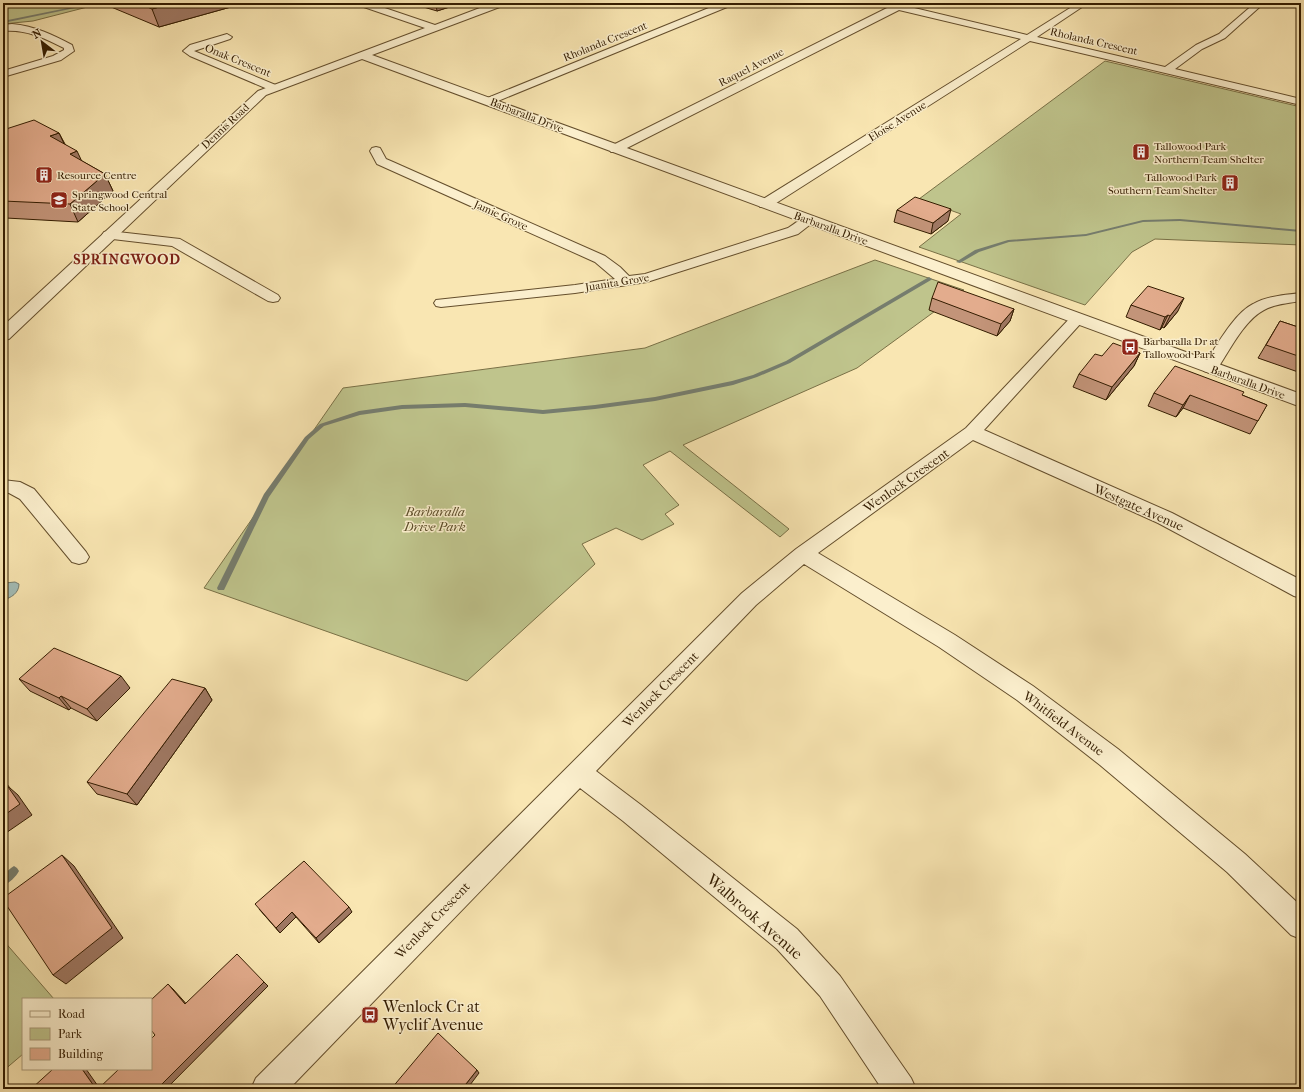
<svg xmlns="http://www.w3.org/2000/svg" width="1304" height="1092" font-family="'IM FELL French Canon',serif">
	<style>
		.green { fill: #bfc48c; stroke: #797046 }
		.water { fill: #a3bdb7; stroke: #767d6e }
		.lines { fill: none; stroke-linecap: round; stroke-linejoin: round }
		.stream { fill: #767d6e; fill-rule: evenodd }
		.minor-casing { stroke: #644e2c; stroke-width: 2 }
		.tertiary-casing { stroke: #644e2c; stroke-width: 2 }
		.minor { fill: #fbefcd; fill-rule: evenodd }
		.tertiary { fill: #fbefcd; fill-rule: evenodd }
		.wall { fill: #c39479; stroke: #331c00 }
		.shaded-wall { fill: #9f7863; stroke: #331c00 }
		.building { fill: #e3ac8d; stroke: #331c00 }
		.labels { text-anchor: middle; stroke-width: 3; stroke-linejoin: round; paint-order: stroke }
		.far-street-label { font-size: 11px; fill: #331c00; stroke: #fbefcd }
		.far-poi-label { font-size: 11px; fill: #331c00; stroke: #fbefcd; text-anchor: start }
		.street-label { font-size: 13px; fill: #331c00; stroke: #fbefcd }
		.park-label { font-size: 13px; font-style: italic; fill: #5d4e2a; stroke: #fbefcd }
		.far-district-label { font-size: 14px; font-weight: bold; letter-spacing: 1px; fill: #7a1f14; stroke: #fbefcd }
		.near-street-label { font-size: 16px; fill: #331c00; stroke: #fbefcd }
		.near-poi-label { font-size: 16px; fill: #331c00; stroke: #fbefcd; text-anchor: start }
	</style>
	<rect width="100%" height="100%" fill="#f9e6b2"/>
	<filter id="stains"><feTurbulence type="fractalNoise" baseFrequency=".005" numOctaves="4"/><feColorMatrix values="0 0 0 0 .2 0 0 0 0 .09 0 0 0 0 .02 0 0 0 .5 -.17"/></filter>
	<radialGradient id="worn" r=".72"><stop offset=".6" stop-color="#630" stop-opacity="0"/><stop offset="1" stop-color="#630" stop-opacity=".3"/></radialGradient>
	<path class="green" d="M3,3H103L33,21L3,24Z
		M1105,61L1301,107V245L1155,239L1132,252L1085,305L919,247L961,214L919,199Z
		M875,260L964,290L857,368L683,445L789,529L780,537L670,451L643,465L679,505L665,514L674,524L642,540L616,528L582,544L595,564L467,681L204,588L343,388L645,348Z
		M3,940L54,999H23V1054L3,1071Z"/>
	<path class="water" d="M3,581L5,583L15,582L19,584C19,593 11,598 3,600Z"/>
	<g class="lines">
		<path class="stream" d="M92,3H99L3,23V21Z
			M1180,219L1301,230V232L1180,221L1143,222L1086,236L1009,242L979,252L960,263L956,262L975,250L1008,240L1086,234L1143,220Z
			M929,277L932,279L931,280L790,363L757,377L733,385L655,401L595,409L543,414L465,407L402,409L360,415L324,426L309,439L269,497L224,590H218L217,588L264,494L305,437L320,424L359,411L402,405L465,403L543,410L595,405L655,397L732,381L753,375L786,361Z
			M14,866L17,868L19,871C16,877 9,883 3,886V875L11,868Z"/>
		<defs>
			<path id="minor" d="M721,3H733L732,5L493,103L489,104L484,101L485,99Z
				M878,3H907L906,6L1027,35L1078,3H1088L1037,37L1165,67L1196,45L1219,34L1255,3H1264L1225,38L1202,49L1175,69L1301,99V105L1030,41L770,207H760L759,204L760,201L1021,39L899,10L619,152H611L609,149L611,146L889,7L879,5Z
				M12,24C35,26 53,35 72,45L74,51L61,60L3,77V71L53,56L64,50V48C44,38 26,29 3,31V25Z
				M227,34L232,37L230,39L194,51L278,86L279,88L278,90H270L190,56L183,51L190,45Z
				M376,147L380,148L386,159L393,162L605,256L620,267L629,276L645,274L788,228C796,223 804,215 814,217L816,220L798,234L647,282L575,293L441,307L436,306L434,303L436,300L575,285L615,279L595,262L377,164L370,151L372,148Z
				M109,231L180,239L278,295L280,298L278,301L273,302L268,301L172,246L104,238L102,235L104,232Z
				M1301,293V301C1289,303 1275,304 1264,310C1244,320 1228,353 1216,371L1210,373L1204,371L1202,368C1215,349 1233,314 1253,304C1267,296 1285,295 1301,293Z
				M1077,314L1082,316L1085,319L1082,322L984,430L1172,513L1301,580V598L1294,596L1158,523L973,440L818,553L955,635L1033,686L1118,749L1245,854L1301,906V939L1291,935L1227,872L1100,765L1017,700L939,647L804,564L756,605L596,771L641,805L797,929L840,976L911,1078L916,1089H882L820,996L777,949L623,821L580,788L289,1089H251L256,1078L742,593L796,549L966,428L1072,316Z
				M3,480L20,482L34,489L86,552L89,557L86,562L79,564L72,562L20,499L9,493L3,492Z"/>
			<path id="tertiary" d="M356,3H370L435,25L493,3H507L505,5L372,55L1301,394V407L362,59L266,95L9,339L3,340V326L258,91L425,28L358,5Z"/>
		</defs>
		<use href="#minor" class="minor-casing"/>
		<use href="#tertiary" class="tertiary-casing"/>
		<use href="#minor" class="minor"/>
		<use href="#tertiary" class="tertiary"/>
	</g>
	<path class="wall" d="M103,3H238V5L159,27L104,4Z
		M410,3H462L437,11Z
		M3,130L59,133L65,144L82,161L105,174L113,191L78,222L6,218L3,219Z
		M897,210L948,221L931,234L894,222Z
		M932,298L1014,309L1010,321L997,336L929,310Z
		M1131,305L1178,311L1164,328L1162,327L1160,330L1126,317Z
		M1280,321L1301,328V373L1258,358Z
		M1140,353L1134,366L1106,400L1073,387L1079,374L1102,356Z
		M1154,393L1242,395L1267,405L1250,434L1183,408L1176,417L1148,406Z
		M19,679L130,688L97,721L71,708L69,710L30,691Z
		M205,688L212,700L137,805L97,794L87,782Z
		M259,909L352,912L319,943L296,917L280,933Z"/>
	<path class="shaded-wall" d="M174,3H238V5L159,27L152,9Z
		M441,3H462L437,11L436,5Z
		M59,133L67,150L50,136Z
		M77,151L85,168L70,154Z
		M105,174L113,191L78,222L70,204Z
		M951,209L948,221L931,234L933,223Z
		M3,213L6,218L3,219Z
		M1184,298L1178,311L1164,328L1170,316Z
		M1014,309L1010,321L997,336L1001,324Z
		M1168,315L1162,327L1160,330L1165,317Z
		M1140,353L1134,366L1106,400L1112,387Z
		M1190,395L1183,408L1176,417L1183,405Z
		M121,676L130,688L97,721L87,709Z
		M205,688L212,700L137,805L127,794Z
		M61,696L71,708L69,710L59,698Z
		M3,779L10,788L18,795L32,815L3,835Z
		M62,855L74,866L123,938L66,984L53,975Z
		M349,907L352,912L319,943L316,938Z
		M292,912L296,917L280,933L276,928Z
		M264,982L268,986L166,1089H158V1088Z
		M168,984L173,989L190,1008L185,1004Z
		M82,1069H86L100,1089H96Z
		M477,1070L479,1073L467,1089H462Z"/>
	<path class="building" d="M138,3H174L152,9Z
		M431,3H441L436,5Z
		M34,120L59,133L50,136L77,151L70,154L105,174L70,204L3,201V140L7,139L3,137V130Z
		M915,197L951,209L933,223L897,210Z
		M938,282L1014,309L1001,324L932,298Z
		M1148,286L1184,298L1170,316L1168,315L1165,317L1131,305Z
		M1280,321L1301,328V357L1266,345Z
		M1113,343L1140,353L1112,387L1079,374L1095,354L1102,356Z
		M1175,366L1244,392L1242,395L1267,405L1258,421L1190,395L1183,405L1154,393Z
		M54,648L121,676L87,709L61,696L59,698L19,679Z
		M172,679L205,688L127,794L87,782Z
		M3,783L5,785L6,784L20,804L3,816Z
		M62,855L112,928L53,975L3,900V898Z
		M304,861L349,907L316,938L292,912L276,928L255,904Z
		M237,954L264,982L158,1088V1089H98L119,1069H151V1039L155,1035L151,1030V1000L168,984L185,1004Z
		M438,1033L477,1070L462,1089H391Z
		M53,1069H82L96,1089H31Z"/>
	<defs>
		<symbol id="building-square" viewBox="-11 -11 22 22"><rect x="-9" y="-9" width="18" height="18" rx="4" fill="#8f2418" stroke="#fbefcd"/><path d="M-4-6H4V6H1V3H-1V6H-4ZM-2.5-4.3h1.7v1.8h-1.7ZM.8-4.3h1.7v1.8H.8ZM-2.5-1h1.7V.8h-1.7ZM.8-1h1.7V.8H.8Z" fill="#fff"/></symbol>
		<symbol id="school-square" viewBox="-11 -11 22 22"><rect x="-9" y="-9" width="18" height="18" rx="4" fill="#8f2418" stroke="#fbefcd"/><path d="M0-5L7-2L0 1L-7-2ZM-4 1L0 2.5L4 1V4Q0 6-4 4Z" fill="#fff"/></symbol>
		<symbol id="bus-square" viewBox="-11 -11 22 22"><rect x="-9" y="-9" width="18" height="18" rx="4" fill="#8f2418" stroke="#fbefcd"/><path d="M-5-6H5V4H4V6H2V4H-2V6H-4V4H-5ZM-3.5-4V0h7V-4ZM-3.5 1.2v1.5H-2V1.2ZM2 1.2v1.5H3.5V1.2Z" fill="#fff"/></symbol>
	</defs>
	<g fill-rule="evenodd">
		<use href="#building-square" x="1131" y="142" width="20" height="20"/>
		<use href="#building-square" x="34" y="165" width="20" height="20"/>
		<use href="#building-square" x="1220" y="173" width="20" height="20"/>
		<use href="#school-square" x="49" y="190" width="20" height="20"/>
		<use href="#bus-square" x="1120" y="337" width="20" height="20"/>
		<use href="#bus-square" x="360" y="1005" width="20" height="20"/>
	</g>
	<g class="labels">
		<g class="far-street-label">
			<text transform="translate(605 41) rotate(-22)" y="4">Rholanda Crescent</text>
			<text transform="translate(1094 41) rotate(13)" y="4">Rholanda Crescent</text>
			<text transform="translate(238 60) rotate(22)" y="4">Onak Crescent</text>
			<text transform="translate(751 67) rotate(-27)" y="4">Raquel Avenue</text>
			<text transform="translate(527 115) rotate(21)" y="4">Barbaralla Drive</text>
			<text transform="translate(897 121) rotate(-32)" y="4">Eloise Avenue</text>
			<text transform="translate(225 126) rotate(-43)" y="4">Dennis Road</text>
			<text transform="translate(501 215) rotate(24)" y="4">Jamie Grove</text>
			<text transform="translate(831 228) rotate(20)" y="4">Barbaralla Drive</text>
			<text transform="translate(617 282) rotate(-9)" y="4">Juanita Grove</text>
			<text transform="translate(1248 382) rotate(20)" y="4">Barbaralla Drive</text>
		</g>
		<g class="far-poi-label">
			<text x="1154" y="150">Tallowood Park<tspan x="1154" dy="13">Northern Team Shelter</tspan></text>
			<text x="57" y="179">Resource Centre</text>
			<text x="1217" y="181" text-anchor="end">Tallowood Park<tspan x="1217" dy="13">Southern Team Shelter</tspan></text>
			<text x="72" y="198">Springwood Central<tspan x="72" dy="13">State School</tspan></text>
			<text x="1143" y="345">Barbaralla Dr at<tspan x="1143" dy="13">Tallowood Park</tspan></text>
		</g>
		<g class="street-label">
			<text transform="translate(906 480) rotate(-35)" y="5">Wenlock Crescent</text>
			<text transform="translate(1139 507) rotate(24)" y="5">Westgate Avenue</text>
			<text transform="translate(660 689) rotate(-45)" y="5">Wenlock Crescent</text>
			<text transform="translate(1064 723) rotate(37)" y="5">Whitfield Avenue</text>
			<text transform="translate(432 920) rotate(-46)" y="5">Wenlock Crescent</text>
		</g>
		<g class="park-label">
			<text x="435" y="516">Barbaralla<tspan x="435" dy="15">Drive Park</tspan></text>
		</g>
		<g class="far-district-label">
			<text x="127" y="264">SPRINGWOOD</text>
		</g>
		<g class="near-street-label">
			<text transform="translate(755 916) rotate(41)" y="6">Walbrook Avenue</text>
		</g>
		<g class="near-poi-label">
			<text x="383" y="1012">Wenlock Cr at<tspan x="383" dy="18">Wyclif Avenue</tspan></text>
		</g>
	</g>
	<rect width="1304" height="1092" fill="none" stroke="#f9e6b2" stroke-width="16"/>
	<rect x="4" y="4" width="1296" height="1084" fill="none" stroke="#331c00" stroke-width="2"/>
	<rect x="8" y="8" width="1288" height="1076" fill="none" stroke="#331c00"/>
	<rect x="22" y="998" width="130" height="72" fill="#fbefcd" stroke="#ab9b7b"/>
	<rect x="30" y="1011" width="20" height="6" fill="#fbefcd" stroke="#ab9b7b"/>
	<text x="58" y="1018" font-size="12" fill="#331c00">Road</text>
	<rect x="30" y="1028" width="20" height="12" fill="#bfc48c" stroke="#ab9b7b"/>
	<text x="58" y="1038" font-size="12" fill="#331c00">Park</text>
	<rect x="30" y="1048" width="20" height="12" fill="#e3ac8d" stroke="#ab9b7b"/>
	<text x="58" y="1058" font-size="12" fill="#331c00">Building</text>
	<g transform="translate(42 42) rotate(329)" stroke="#fbefcd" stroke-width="3" paint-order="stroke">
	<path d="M0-3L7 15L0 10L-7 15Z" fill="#331c00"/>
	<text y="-6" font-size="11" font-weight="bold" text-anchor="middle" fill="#331c00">N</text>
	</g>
	<rect width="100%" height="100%" filter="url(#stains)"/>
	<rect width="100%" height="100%" fill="url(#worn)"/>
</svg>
